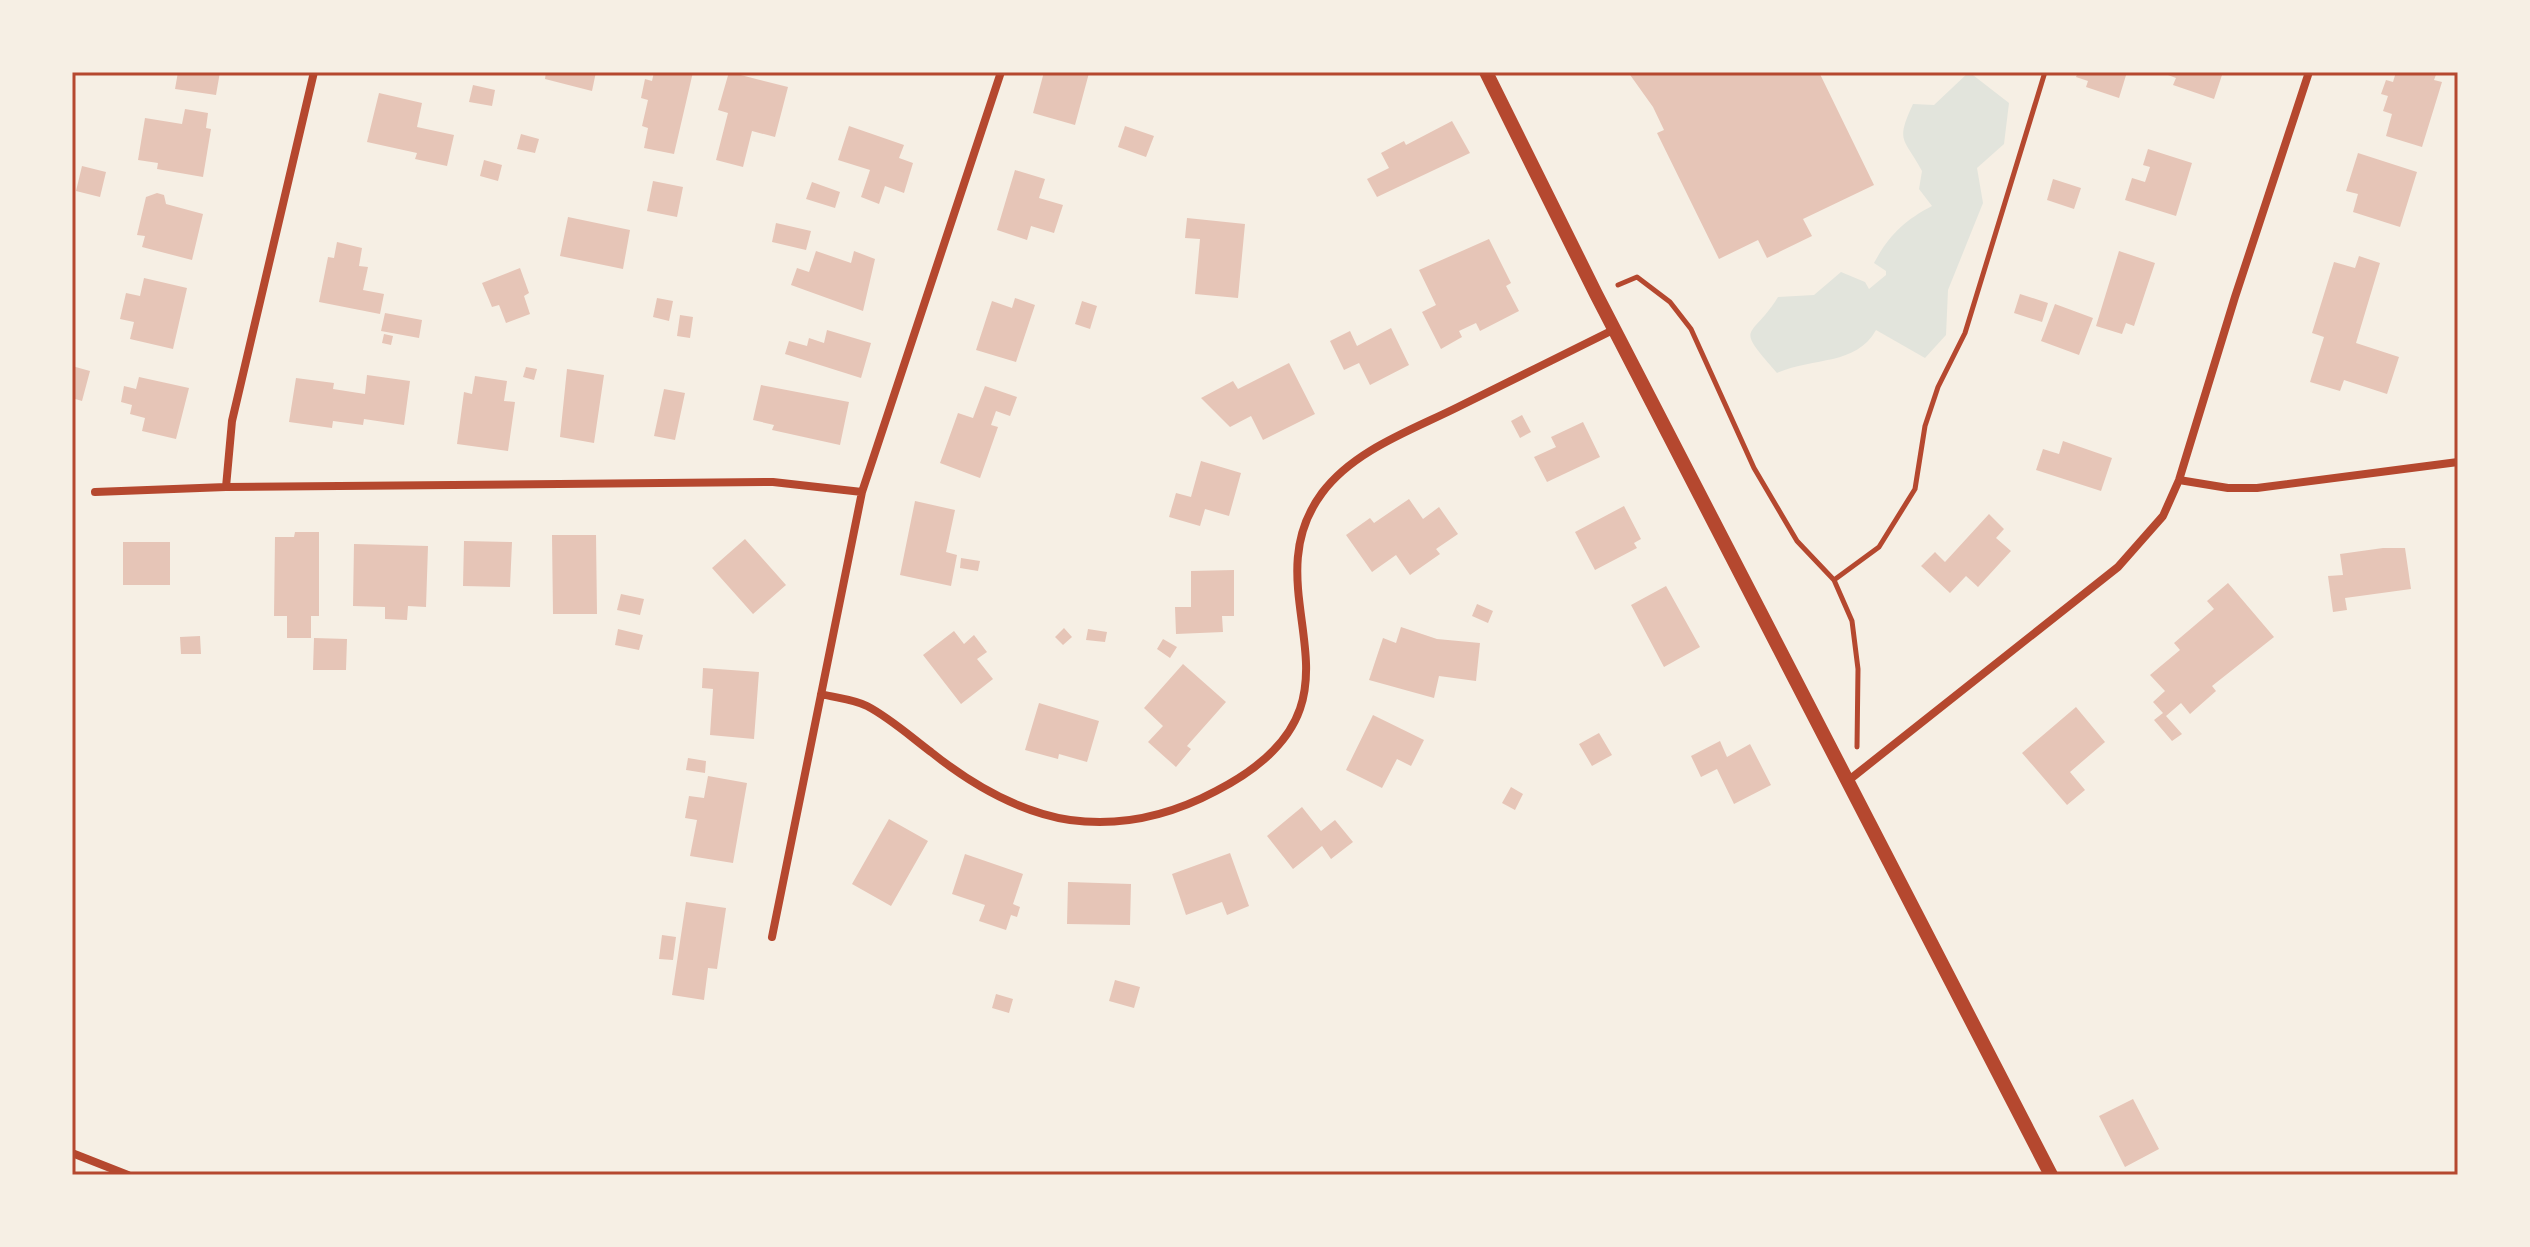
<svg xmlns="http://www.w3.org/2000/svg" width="2530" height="1247" font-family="'Nunito Sans',sans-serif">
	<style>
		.green { fill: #e2e4dc }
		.building { fill: #e6c5b7 }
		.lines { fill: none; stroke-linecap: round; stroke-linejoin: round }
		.path { stroke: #b5482f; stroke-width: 5 }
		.minor { stroke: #b5482f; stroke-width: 8 }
		.tertiary { stroke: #b5482f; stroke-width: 14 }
		.neatline { fill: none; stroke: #b5482f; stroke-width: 3 }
	</style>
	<rect width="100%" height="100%" fill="#f6efe4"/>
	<path class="green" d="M1969,72L2009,103L2004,144L1977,168L1983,203L1948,290L1946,335L1925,358L1876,330C1856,366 1813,357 1777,373C1733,323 1751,341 1778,297L1814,295L1841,272L1865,282L1869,289L1886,275V271L1874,263C1889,235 1905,220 1932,206L1919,189L1922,171C1904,137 1895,143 1913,104L1934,105Z"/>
	<path class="building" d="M178,72H220L216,95L175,89Z
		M546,72H596L592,91L545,79Z
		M654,72H693L674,154L644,148L648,128L642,126L648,100L641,98L645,79L652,81Z
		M729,72L788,87L775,137L752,131L743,167L716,160L728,113L718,110Z
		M1044,72L1089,73L1075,125L1033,113Z
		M1628,72H1819L1874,185L1803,219L1812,236L1767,258L1758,240L1719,259L1657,133L1664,130L1653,107Z
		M2078,72H2127L2119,98L2086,87L2088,81L2076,77Z
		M2160,72H2223L2214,99L2173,85L2176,78Z
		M2396,72H2437L2434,80L2442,82L2422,147L2386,136L2392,114L2383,111L2388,96L2381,94L2386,80L2393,82Z
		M473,85L495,90L492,106L469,102Z
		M379,93L422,103L417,127L454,135L447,166L415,159L417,153L367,142Z
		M185,109L208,113L206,128L211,129L203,177L157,169L158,163L138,160L145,118L182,124Z
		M1452,121L1470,153L1377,197L1367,179L1389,168L1381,153L1404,141L1406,145Z
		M849,126L904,145L899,158L913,163L904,193L885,186L879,204L861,197L870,170L838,160Z
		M1125,126L1154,136L1146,157L1118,147Z
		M521,134L539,139L535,153L517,149Z
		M2148,149L2192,163L2176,216L2125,200L2132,178L2145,182L2150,167L2143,165Z
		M2358,153L2417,172L2400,227L2353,212L2358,194L2346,191Z
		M484,160L502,165L498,181L480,176Z
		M82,166L106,172L100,197L76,191Z
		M1015,170L1045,179L1039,198L1063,205L1054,233L1031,226L1027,240L997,230Z
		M2053,179L2081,188L2074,209L2047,200Z
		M653,181L683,187L677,217L647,211Z
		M812,182L840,192L835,208L806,199Z
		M157,193L164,195L166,204L203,214L192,260L142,247L145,236L137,235L146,197Z
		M568,217L630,230L623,269L560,256Z
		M1187,218L1245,224L1238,298L1195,294L1200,239L1185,238Z
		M776,223L811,231L806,250L772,242Z
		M1489,239L1511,283L1506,286L1519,311L1480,331L1476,323L1459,331L1462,337L1441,349L1422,312L1436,305L1419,270Z
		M337,242L362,248L359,266L368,267L363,290L384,294L380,314L319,302L328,257L334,258Z
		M816,251L851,263L854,251L875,259L863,311L791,285L797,268L809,272Z
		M2119,251L2155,263L2134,326L2126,323L2122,334L2096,326Z
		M2359,256L2380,263L2356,343L2399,357L2387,394L2344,380L2340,391L2310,382L2324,337L2312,333L2334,262L2355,268Z
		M520,268L529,293L524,296L530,314L506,323L499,305L492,307L482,283Z
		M144,278L187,288L173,349L130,339L134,322L120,319L126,293L140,296Z
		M2020,294L2048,303L2042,322L2014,313Z
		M657,298L673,301L669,321L653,317Z
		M1015,298L1035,305L1016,362L976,350L992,301L1012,308Z
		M1082,301L1097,306L1090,329L1075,324Z
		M2055,304L2093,318L2079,355L2041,341Z
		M385,313L422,320L419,338L381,331Z
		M680,315L693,317L690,338L677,336Z
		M1391,328L1409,365L1370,385L1359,363L1344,370L1330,341L1350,331L1357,346Z
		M827,330L871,343L861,378L785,354L789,341L807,346L809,338L824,343Z
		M384,334L393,336L391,345L382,343Z
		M1289,363L1315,414L1263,440L1251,416L1230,427L1201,398L1233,381L1238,389Z
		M72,366L90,371L82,401L72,398Z
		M526,367L537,369L534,380L523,377Z
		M567,369L604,375L594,443L560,437Z
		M367,375L410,381L404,425L364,419L363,425L333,421L332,428L289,422L296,378L334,383L333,389L365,394Z
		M475,376L507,381L504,401L515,402L508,451L457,444L464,392L472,394Z
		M139,377L189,388L176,439L142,431L145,418L130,414L132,405L121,402L124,386L136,389Z
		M761,385L849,402L840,445L772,430L774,425L753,420Z
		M985,386L1017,397L1010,416L996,411L991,425L998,427L980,478L940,463L958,413L973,418Z
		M664,389L685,393L675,440L654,436Z
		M1522,415L1531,432L1520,438L1511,421Z
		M1583,422L1600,457L1547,482L1534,457L1556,447L1551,437Z
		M2063,441L2112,458L2101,491L2036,470L2043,449L2059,454Z
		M1201,461L1241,473L1229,516L1205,509L1200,526L1169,517L1176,493L1191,497Z
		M1409,499L1423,519L1439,507L1458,534L1436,549L1440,554L1410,575L1396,555L1372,572L1346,535L1370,518L1374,523Z
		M915,501L955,510L946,552L957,555L951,586L900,575Z
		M1624,506L1641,539L1634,543L1637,548L1595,570L1575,532Z
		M1989,514L2004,529L1996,538L2011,551L1978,587L1966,576L1950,593L1921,566L1935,552L1945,562Z
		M295,532H319V616H311V638H287V616H274L275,537H294Z
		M552,535H596L597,614H553Z
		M745,539L786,585L753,614L712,568Z
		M464,541L512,542L510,587L463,586Z
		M123,542H170V585H123Z
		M354,544L428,546L426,607L408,606L407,620L385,619V607L353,606Z
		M2383,548H2405L2411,589L2345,598L2347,610L2333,612L2328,576L2343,575L2340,554Z
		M961,558L980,561L978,571L960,568Z
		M1234,570V616H1222L1223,632L1176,634L1175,607H1191V571Z
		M2228,583L2274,637L2212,686L2216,691L2190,714L2181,703L2166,716L2182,734L2172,741L2154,720L2163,713L2153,702L2165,691L2150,675L2180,650L2174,643L2214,609L2207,601Z
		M1666,586L1700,647L1664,667L1631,605Z
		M621,594L644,599L640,615L617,610Z
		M1477,604L1493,611L1488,623L1472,616Z
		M1401,627L1437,639L1480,643L1476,681L1439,676L1434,698L1369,680L1383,638L1396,643Z
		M1064,628L1072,637L1063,645L1055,637Z
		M618,629L643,635L639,650L615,645Z
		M1088,629L1107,632L1105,642L1086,640Z
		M954,631L964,644L974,635L987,652L977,659L993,679L961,704L923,655Z
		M200,636L201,654H181L180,637Z
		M314,638L347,639L346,670H313Z
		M1163,639L1177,647L1170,658L1157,649Z
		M1183,664L1226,702L1187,746L1191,749L1176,767L1148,742L1163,726L1144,708Z
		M703,668L759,672L754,739L710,735L713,689L702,688Z
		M1039,703L1099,721L1087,762L1059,754L1058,759L1025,750Z
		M2076,707L2105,742L2070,772L2085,790L2067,805L2022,753Z
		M1373,715L1424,740L1411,766L1397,759L1382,788L1346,770Z
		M1599,733L1612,755L1592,766L1579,744Z
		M1720,741L1727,757L1750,744L1771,785L1734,804L1717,769L1701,777L1691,756Z
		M688,758L706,761L705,773L686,770Z
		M708,776L747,783L733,863L690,856L697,820L685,818L689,796L704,798Z
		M1511,787L1523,794L1515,810L1502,803Z
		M1302,807L1321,831L1335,820L1353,842L1331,859L1322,846L1293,869L1267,836Z
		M889,819L928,841L891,906L852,884Z
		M1230,853L1249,906L1227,915L1222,902L1186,915L1172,874Z
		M965,854L1023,874L1013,904L1020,907L1017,917L1011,915L1006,930L979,921L985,905L952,894Z
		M1068,882L1131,884L1130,925L1067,924Z
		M686,902L726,908L717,969L708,968L704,1000L672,995Z
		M662,935L676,937L673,960L659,959Z
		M1115,980L1140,987L1134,1008L1109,1001Z
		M996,994L1013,999L1009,1013L992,1008Z
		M2133,1099L2159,1149L2125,1167L2099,1116Z"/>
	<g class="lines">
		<path class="path" d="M1618,285L1637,277L1670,302L1691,329L1754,468L1797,541L1834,580L1852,621L1858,669L1857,747
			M1834,580L1879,547L1915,489L1925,426L1938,387L1965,333L2045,72"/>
		<path class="minor" d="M2179,480L2228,488H2257L2458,462
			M226,487L232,421L314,72
			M95,492L226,487L773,482L862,492L1001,72
			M821,694C836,698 853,699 867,706C890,718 911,737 931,752C971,784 1018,812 1070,820C1121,827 1171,815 1216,791C1389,702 1245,597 1322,493C1354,450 1412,430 1458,407C1510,381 1563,355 1615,329
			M1849,780L2118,567L2163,516L2179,480L2235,297L2309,72
			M772,937L862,492
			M72,1153L128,1175"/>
		<path class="tertiary" d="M1486,72L1596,294L2051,1175"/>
	</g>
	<rect width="2530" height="1247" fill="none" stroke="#f6efe4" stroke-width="148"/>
	<rect x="74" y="74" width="2382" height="1099" class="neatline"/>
</svg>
